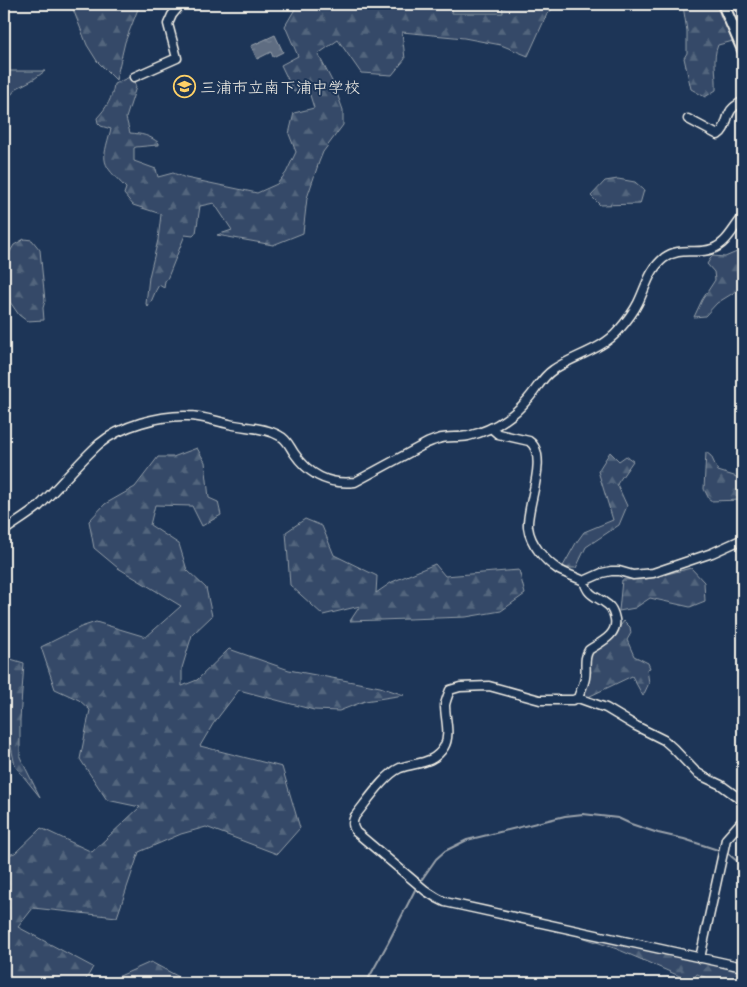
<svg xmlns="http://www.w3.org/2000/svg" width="747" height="987" font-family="'Patrick Hand','Klee One',sans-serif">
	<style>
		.forest { fill: url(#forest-firs); stroke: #949ea8 }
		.water { fill: url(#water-ripples); stroke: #9aa2ab }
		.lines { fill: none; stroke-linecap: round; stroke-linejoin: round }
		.stream { stroke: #9aa2ab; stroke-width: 2 }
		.minor-casing { stroke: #f4f1e8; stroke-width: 11 }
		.major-casing { stroke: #f4f1e8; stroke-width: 14 }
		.minor { stroke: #1d3557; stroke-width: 8 }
		.major { stroke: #1d3557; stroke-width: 10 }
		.labels { text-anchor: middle; stroke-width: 4; stroke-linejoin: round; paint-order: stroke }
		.poi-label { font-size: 16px; fill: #f4f1e8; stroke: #1d3557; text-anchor: start }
	</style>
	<defs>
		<pattern id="forest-firs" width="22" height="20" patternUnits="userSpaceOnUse" patternTransform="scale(1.25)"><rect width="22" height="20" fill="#354a67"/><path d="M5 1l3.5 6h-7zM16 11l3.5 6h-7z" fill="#53657d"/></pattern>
		<pattern id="water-ripples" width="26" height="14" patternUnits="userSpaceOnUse" patternTransform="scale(1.25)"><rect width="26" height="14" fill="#5e6d82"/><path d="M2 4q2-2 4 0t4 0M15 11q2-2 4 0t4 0" fill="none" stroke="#768294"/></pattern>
	</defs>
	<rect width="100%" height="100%" fill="#1d3557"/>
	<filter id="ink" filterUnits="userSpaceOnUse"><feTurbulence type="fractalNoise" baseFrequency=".02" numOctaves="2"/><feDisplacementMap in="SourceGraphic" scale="10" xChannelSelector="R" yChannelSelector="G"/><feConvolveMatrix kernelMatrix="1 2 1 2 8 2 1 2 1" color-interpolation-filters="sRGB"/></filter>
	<g filter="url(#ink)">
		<path class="forest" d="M71,4H140L125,42L116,80L97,61L87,45Z
			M298,4H326L334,8L343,4H452V13H503L502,4H558L547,14L528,56L501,45L464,38L402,32L405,59L392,75L361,73L338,40L318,54L334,85L343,110V125L323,152L319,162L307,198L303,233L273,245L217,235L232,230L214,203L200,206L196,233L193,236L185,235L168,277L165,281L164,288L159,285C154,292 153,300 148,307L146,304L149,277L158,240L161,214L133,205L124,194L126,188C101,162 101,164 111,129L101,126L98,123L97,118C107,107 112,99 114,84L132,76L136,87L126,118L130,133C142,134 149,135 159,143V145H157L136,147L134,148V161L156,169L158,177L173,173L186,178L257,193L277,184L286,173L296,152L289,134L294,113L314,108L309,92H294L281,65L298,56L285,26Z
			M681,4H716L722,20L736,36L733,41L718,45C712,59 717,75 716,90L705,97L691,89L684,58L687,53V31L683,6Z
			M4,71H45L34,79L17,88L4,103Z
			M618,179L635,182L644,190L640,204L600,205L591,196L605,181Z
			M24,239L32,240L40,250L45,301L43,308L44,320L27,321L19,315L10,302L5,260L14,245Z
			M739,251L743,253V287L717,303L705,316L694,317L702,300L715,280L714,272L707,264L712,256L725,257Z
			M197,448L205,462L209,498L218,502L221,515L202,526L192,506L155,505L150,525L179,544L187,570L206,588L212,616L192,635L182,668V686L197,680L229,649L289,670L380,687L404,695L365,701L339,711L314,710L239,690L213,724L200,746L282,767L300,828L277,854L206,827L181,834L139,852L117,917L33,908L18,927L93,967L84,983H4V856L15,853L41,828L92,852L140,807L107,800L80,759L90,710L79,700L55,689L41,647L81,627L96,622L146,637L181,606L118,568L94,548L89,521L105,504L135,487L158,457H173Z
			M610,452L619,461L626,456L633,461L617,484L627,506L619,525L586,547L576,568H562L576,543L584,532L613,520L598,471Z
			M706,452L711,456L718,471L734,476L743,480V500L710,501L704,489Z
			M305,519L322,526L334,555L377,576L376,593L392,582L435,564L445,576L519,570L525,594L501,611L466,617L350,621L360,606L323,615L290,585L286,532Z
			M691,568L704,582L705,601L690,607L650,598L635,608L619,611L622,580L647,579Z
			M624,621L630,627L631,633L627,640L634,656L648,663L650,668L647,669L649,683L643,696L632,676L586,698L584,697L591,672L589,662L590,655L597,649L607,643Z
			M4,657L24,663L20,720V757L40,797L15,766L4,713Z
			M567,932L610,941L743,971V983H719L697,974L691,981L617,949Z
			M151,962L179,977L170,983H104Z"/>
		<path class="water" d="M275,35L283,52L273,57L271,52L257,59L251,46Z"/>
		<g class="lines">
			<path class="stream" d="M726,852L743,866
				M420,882L436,859L445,851L467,840L565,816L583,814L618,818L631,824L658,833L684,839L721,851
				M366,983L388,943L417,886"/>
			<defs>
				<path id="minor" d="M134,77L177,58L168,24L172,15L181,4
					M688,119L718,135C727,129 725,120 730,112C732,107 739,104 743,101
					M491,428L498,434L529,441C550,455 526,506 528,527C530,544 545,561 559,570C567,574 575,577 584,581L602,573L611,571H619L633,575L653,573L712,553L743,539
					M4,531C15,523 27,516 38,507C59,487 77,464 99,444C120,426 160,415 188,416C202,416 215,421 229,424C245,428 265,427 280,436C287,439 290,447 294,453C309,475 328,485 355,482L427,443C430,442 434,440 438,439C447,436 458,438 468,436C481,433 495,427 506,419C514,414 522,406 528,399C537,389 542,377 553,370C572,356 602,350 618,331C625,323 633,313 638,303C646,287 649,270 664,258C680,246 696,255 712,249C727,244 733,228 743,217
					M578,698C580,691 584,685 585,678C587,667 583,659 589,650C601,642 618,635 615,619C614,614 612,608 608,605C596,595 589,598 584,581
					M743,801L721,785L704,777L696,772L673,748L664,740L636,726L606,708L578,698L573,700H540L489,686L460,687L450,690C448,695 446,700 445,705C445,719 451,735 444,747C433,765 416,762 400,768C384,775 366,803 355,816C352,822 352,826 356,832L426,891L437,898L445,902L743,967
					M700,958L726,839L743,820"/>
				<path id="major" d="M723,4L743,50"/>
			</defs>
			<use href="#minor" class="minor-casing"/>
			<use href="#major" class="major-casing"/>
			<use href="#minor" class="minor"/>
			<use href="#major" class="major"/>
		</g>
	</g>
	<defs>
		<symbol id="school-ring" viewBox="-11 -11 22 22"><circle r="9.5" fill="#1d3557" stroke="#ffd166" stroke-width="1.5"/><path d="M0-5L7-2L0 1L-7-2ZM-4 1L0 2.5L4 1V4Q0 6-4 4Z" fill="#ffd166"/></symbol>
	</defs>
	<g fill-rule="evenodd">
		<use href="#school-ring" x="172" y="74" width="25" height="25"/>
	</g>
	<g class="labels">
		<g class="poi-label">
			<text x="200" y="93">三浦市立南下浦中学校</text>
		</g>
	</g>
	<rect width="747" height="987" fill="none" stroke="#1d3557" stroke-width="20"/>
	<rect x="10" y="10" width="727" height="967" fill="none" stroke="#f4f1e8" stroke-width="2" filter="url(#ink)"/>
</svg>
